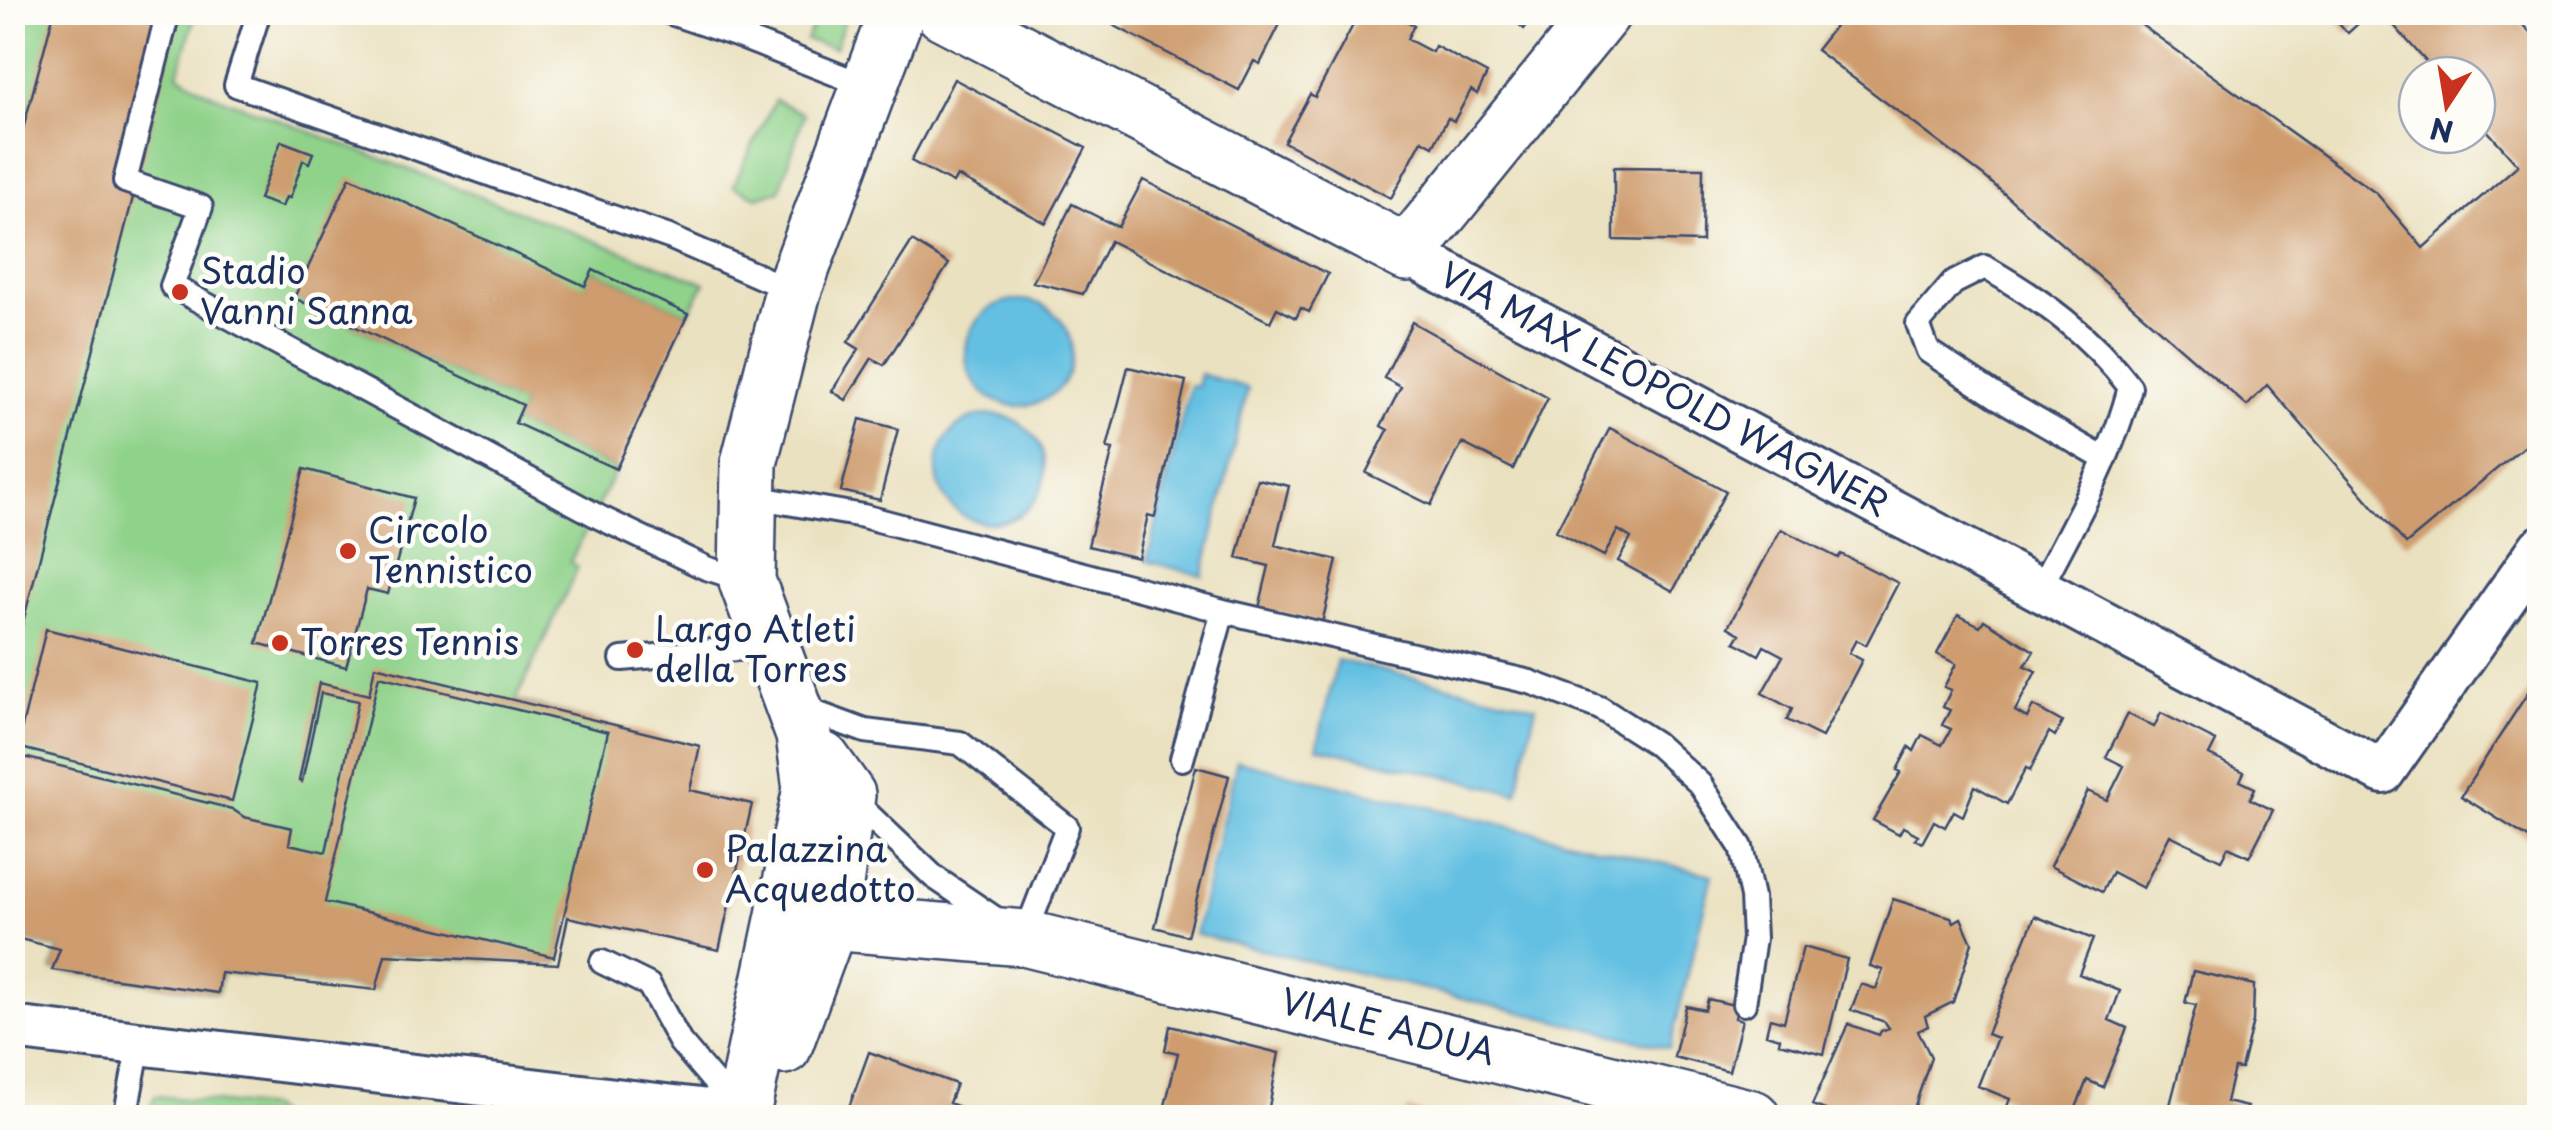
<svg xmlns="http://www.w3.org/2000/svg" width="2552" height="1130" font-family="'Playpen Sans',sans-serif">
	<style>
		.green { fill: #8fd28a; stroke: #558074; stroke-width: 2.5 }
		.water { fill: #64c0e2; stroke: #4078a0; stroke-width: 2.5 }
		.building { fill: #ce9c6e; fill-rule: evenodd }
		.lines { fill: none; stroke-linecap: round; stroke-linejoin: round }
		.lane-casing { stroke: #3a4a6d; stroke-width: 28 }
		.street-casing { stroke: #3a4a6d; stroke-width: 48 }
		.secondary-casing { stroke: #3a4a6d; stroke-width: 60 }
		.lane { stroke: #fff; stroke-width: 22 }
		.street { stroke: #fff; stroke-width: 42 }
		.secondary { stroke: #fff; stroke-width: 55 }
		.poi-dot { fill: #c8321e; stroke: #fdfcf7; stroke-width: 4 }
		.labels { text-anchor: middle; stroke-width: 9; stroke-linejoin: round; paint-order: stroke }
		.poi-label { font-size: 35px; fill: #1b2f5e; stroke: #fdfcf7; text-anchor: start }
		.street-label { font-size: 35px; fill: #1b2f5e; stroke: #fdfcf7 }
	</style>
	<rect width="100%" height="100%" fill="#fdfcf7"/>
	<filter id="ink" filterUnits="userSpaceOnUse"><feTurbulence type="fractalNoise" baseFrequency=".01" numOctaves="2"/><feDisplacementMap in="SourceGraphic" scale="20" xChannelSelector="R" yChannelSelector="G"/><feConvolveMatrix kernelMatrix="1 2 1 2 8 2 1 2 1" color-interpolation-filters="sRGB"/></filter>
	<filter id="wash" filterUnits="userSpaceOnUse"><feTurbulence type="fractalNoise" baseFrequency=".0048" numOctaves="4" result="noise"/><feDisplacementMap in="SourceGraphic" scale="40" xChannelSelector="R" yChannelSelector="G"/><feGaussianBlur stdDeviation="2.25" result="paint"/><feColorMatrix in="noise" values="0 0 0 0 0 0 0 0 0 0 0 0 0 0 0 0 0 1.4 0 .05"/><feComposite in="paint" operator="in"/></filter>
	<g filter="url(#wash)">
		<rect width="100%" height="100%" fill="#eae1c0"/>
		<path class="green" d="M12,13H196L178,74L209,93L705,283L688,314L594,270L585,286L294,298L523,405L515,423L616,469L570,562L578,567L516,700L612,726L558,964L385,955L376,990L222,973L218,993L52,970L59,949L13,937Z
			M819,13H847L835,48L806,40Z
			M775,100L804,114L780,190L757,197L733,186Z
			M155,1096L270,1108L280,1117H147Z"/>
		<path class="water" d="M966 353a53 53 0 1 1 106 0a53 53 0 1 1-106 0Z
			M1200,374L1248,388L1203,576L1147,561L1190,386H1197Z
			M937 469a54 54 0 1 1 108 0a54 54 0 1 1-108 0Z
			M1337,660L1536,706L1517,793L1317,747Z
			M1237,761L1712,875L1670,1048L1195,934Z"/>
		<g id="blocks">
			<path class="building" d="M54,12H181L22,626L12,624V171Z
				M1120,12H1267L1282,20L1260,64L1254,61L1239,90L1113,25Z
				M1360,12H1398L1396,16L1414,25L1407,39L1432,52L1435,46L1487,74L1477,94L1471,90L1454,121L1448,118L1433,146L1422,140L1391,198L1284,142L1310,94L1315,97Z
				M1505,12H1537L1524,29Z
				M1846,12H2138L2133,19L2377,194L2423,248L2518,165L2477,119V75H2438L2382,12H2512L2540,45V433L2406,544L2267,385L2247,406L1985,177L1816,50Z
				M2329,12H2371L2348,33Z
				M954,79L1086,148L1046,223L957,176L953,183L911,161Z
				M281,141L313,153L309,163L303,160L290,198L286,197L282,207L259,199Z
				M1614,167L1703,168L1702,242L1614,240Z
				M350,177L585,286L593,270L688,314L616,469L515,423L523,405L294,298Z
				M1143,180L1328,274L1309,312L1301,308L1296,318L1277,308L1270,322L1110,241L1083,294L1033,282L1072,204L1118,227Z
				M912,241L949,264L884,365L872,358L846,400L832,391L859,349L848,342Z
				M1412,322L1548,398L1513,469L1462,443L1431,505L1366,473L1388,430L1381,426L1401,387L1384,378Z
				M1128,367L1186,381L1155,517L1148,515L1138,558L1088,546L1113,449L1107,448Z
				M860,419L898,429L880,500L841,491Z
				M1610,428L1726,491L1673,591L1618,561L1631,538L1618,530L1604,556L1556,531Z
				M304,469L414,498L388,594L367,589L346,667L257,643Z
				M1257,479L1289,486L1275,545L1337,560L1322,623L1259,608L1269,566L1237,558Z
				M1781,529L1838,558L1841,554L1898,583L1866,645L1856,640L1849,653L1862,660L1822,737L1787,720L1792,709L1762,693L1783,656L1764,646L1759,655L1735,642L1740,634L1728,627Z
				M1958,615L1980,626L1984,620L2034,651L2025,666L2036,671L2015,711L2027,718L2033,706L2062,722L2055,736L2049,732L2030,771L2026,768L2007,804L1975,786L1963,816L1954,811L1945,827L1934,821L1922,843L1915,839L1918,835L1903,827L1899,834L1873,820L1901,772L1897,770L1909,747L1914,751L1922,735L1942,745L1951,729L1942,725L1950,710L1943,707L1951,690L1944,687L1956,664L1937,654Z
				M46,629L262,683L232,801L17,747Z
				M375,666L700,746L690,790L752,804L719,950L568,917L558,964L385,955L376,990L221,973L218,993L52,970L60,949L12,937V754L232,809L244,817L292,828L289,844L326,852L358,701L321,693L302,782L299,781L319,683L369,695ZM379,676L608,732L554,957L325,902Z
				M2540,674V845L2461,796Z
				M2161,713L2216,741L2209,755L2244,772L2240,781L2255,788L2250,799L2273,810L2249,857L2228,847L2221,860L2170,835L2143,888L2112,872L2102,892L2050,866L2088,791L2107,800L2124,766L2106,757L2128,714L2154,727Z
				M1196,767L1229,776L1187,936L1155,927Z
				M1893,899L1951,917L1954,922L1961,918L1972,943L1953,1002L1925,1016L1928,1026L1918,1031L1931,1057L1911,1118H1846L1812,1105L1848,1024L1879,1035L1881,1031L1889,1028L1885,1022L1851,1010L1861,984L1876,989L1883,970L1870,966Z
				M2035,916L2093,939L2079,974L2120,991L2109,1020L2127,1028L2103,1087L2087,1080L2072,1118H2013L2004,1114L2010,1099L1978,1086L1997,1038L1987,1034Z
				M1803,947L1847,959L1824,1054L1779,1043L1780,1038L1766,1034L1770,1018L1784,1022Z
				M2193,971L2254,985L2253,1021L2241,1069L2234,1068L2226,1102L2247,1107L2245,1118H2178L2181,1108L2170,1105L2196,1005L2185,1003Z
				M1708,999L1738,1006L1735,1018L1742,1020L1729,1071L1674,1057L1686,1006L1705,1010Z
				M1170,1026L1279,1053L1267,1118H1162L1178,1053L1165,1050Z
				M869,1052L956,1084L949,1103L989,1118H845Z
				M1407,1109L1435,1116V1118H1405Z"/>
		</g>
	</g>
	<g filter="url(#ink)">
		<use href="#blocks" fill-opacity="0" stroke="#3a4a6d" stroke-width="2.5"/>
		<g class="lines">
			<defs>
				<path id="lane" d="M168,12L125,181L201,207L172,286L601,518L706,568L747,581
					M259,12L236,85L669,237L793,291
					M668,12L736,35L869,87
					M747,496L863,516L1223,611
					M2039,590C2073,525 2112,458 2130,387C2090,334 2042,300 1985,267L1953,283L1918,324L1928,351L1999,398L2103,458
					M622,659L771,646
					M797,706L865,731L960,743L1067,827L1024,938L934,877L850,797
					M1182,759L1223,611L1530,682L1600,708L1655,743L1700,784L1741,847L1752,897L1754,938L1744,1004
					M602,962L649,985L680,1042L738,1110
					M125,1118L139,1044"/>
				<path id="street" d="M1407,253L2383,772L2540,548
					M12,1028L742,1115"/>
				<path id="secondary" d="M943,12L1407,253L1603,12
					M785,909L830,922L1024,938L1752,1118
					M784,1046L830,922L847,795L822,760
					M741,1118L811,789L804,735L747,581L749,463L793,291L897,12"/>
			</defs>
			<use href="#lane" class="lane-casing"/>
			<use href="#street" class="street-casing"/>
			<use href="#secondary" class="secondary-casing"/>
			<use href="#lane" class="lane"/>
			<use href="#street" class="street"/>
			<use href="#secondary" class="secondary"/>
		</g>
	</g>
	<g class="poi-dot">
		<circle cx="180" cy="292" r="10"/>
		<circle cx="348" cy="551" r="10"/>
		<circle cx="280" cy="643" r="10"/>
		<circle cx="635" cy="650" r="10"/>
		<circle cx="705" cy="870" r="10"/>
	</g>
	<g class="labels">
		<g class="poi-label">
			<text x="200" y="284">Stadio<tspan x="200" dy="40">Vanni Sanna</tspan></text>
			<text x="368" y="543">Circolo<tspan x="368" dy="40">Tennistico</tspan></text>
			<text x="655" y="642">Largo Atleti<tspan x="655" dy="40">della Torres</tspan></text>
			<text x="300" y="655">Torres Tennis</text>
			<text x="725" y="862">Palazzina<tspan x="725" dy="40">Acquedotto</tspan></text>
		</g>
		<g class="street-label">
			<text transform="translate(1664 390) rotate(28)" y="12">VIA MAX LEOPOLD WAGNER</text>
			<text transform="translate(1388 1027) rotate(14)" y="12">VIALE ADUA</text>
		</g>
	</g>
	<rect width="2552" height="1130" fill="none" stroke="#fdfcf7" stroke-width="50"/>
	<g transform="translate(2447 105) rotate(192)"><circle r="48" fill="#fdfcf7" stroke="#a3aaba" stroke-width="2.5"/>
	<path d="M0-8L18 38L0 25L-18 38Z" fill="#c8321e"/>
	<text y="-15" font-size="28" font-weight="bold" text-anchor="middle" fill="#1b2f5e">N</text>
	</g>
</svg>
